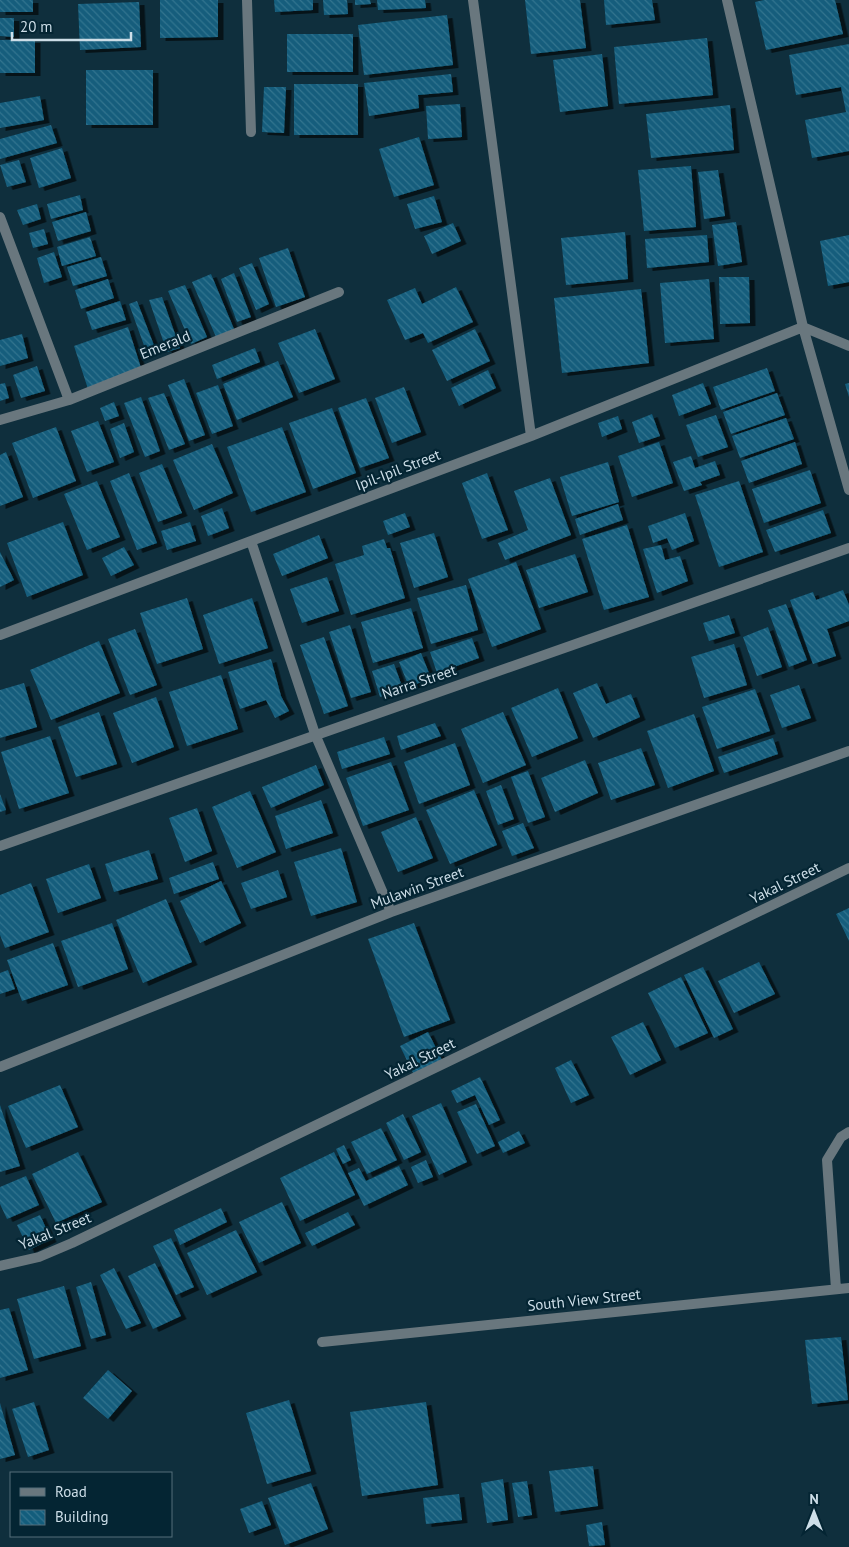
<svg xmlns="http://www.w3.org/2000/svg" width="849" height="1547" font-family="'PT Sans',sans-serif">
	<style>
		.building { fill: url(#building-back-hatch); filter: url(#shadow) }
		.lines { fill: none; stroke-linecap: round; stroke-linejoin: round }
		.minor { stroke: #69777e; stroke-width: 10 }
		.labels { text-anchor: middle; stroke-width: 4.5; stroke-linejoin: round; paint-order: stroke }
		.street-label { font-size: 15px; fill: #cddee8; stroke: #042533 }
	</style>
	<defs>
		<pattern id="building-back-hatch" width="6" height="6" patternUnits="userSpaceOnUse" patternTransform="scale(1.25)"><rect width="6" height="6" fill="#135d7c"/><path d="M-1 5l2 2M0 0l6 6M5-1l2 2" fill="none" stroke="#34748f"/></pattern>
		<filter id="shadow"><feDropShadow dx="5.5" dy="3" stdDeviation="0" flood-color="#0009"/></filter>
	</defs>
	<rect width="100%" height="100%" fill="#0f2f3d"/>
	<path class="building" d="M0,0H33V12H0Z
		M160,0H218V37L160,38Z
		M274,0H313V10L275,12Z
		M323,0H347L348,14L324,15Z
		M355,0H370L371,4L355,5Z
		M377,0H425L426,8L378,10Z
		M525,0H580L586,48L531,54Z
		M604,0H652L655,20L606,25Z
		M764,0H835L843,34L766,50L755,2Z
		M139,2L141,47L80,50L78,4Z
		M447,15L453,65L364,75L358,25Z
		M0,18H14V37L0,36Z
		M287,34H353V72H287Z
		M707,38L713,95L619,104L614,47Z
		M0,40H35V73H0Z
		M849,44V151L812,158L805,120L846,112L841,87L796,95L789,55Z
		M602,54L608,106L560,112L553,60Z
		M86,70H153V125H86Z
		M451,74L453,92L418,95L419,108L369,116L364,83Z
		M294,84H358V135H294Z
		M264,87H286L284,133L262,132Z
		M40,96L44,120L0,128V103Z
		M460,104L462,137L428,139L426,106Z
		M730,105L734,150L651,158L646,114Z
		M51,125L57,143L0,159V139Z
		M419,137L434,185L394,197L379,149Z
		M62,148L71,178L39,188L30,158Z
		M19,160L26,182L7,187L0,165Z
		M691,166L696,227L644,231L638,170Z
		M718,170L725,216L704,219L698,172Z
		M80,195L83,210L51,219L47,204Z
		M434,196L442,222L415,229L407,204Z
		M37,204L41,219L23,225L17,210Z
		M86,212L91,231L58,241L52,222Z
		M736,222L742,262L718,266L712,225Z
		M453,223L461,241L432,254L424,236Z
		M44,229L48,244L33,248L29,233Z
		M625,232L628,279L566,285L561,238Z
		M707,235L709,262L647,268L645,239Z
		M849,235V282L828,286L820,241Z
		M90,237L96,256L62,266L57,247Z
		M288,248L305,297L276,307L259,258Z
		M54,252L62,277L44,283L37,258Z
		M101,257L107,276L73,286L67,267Z
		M252,263L269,304L256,310L239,268Z
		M234,273L251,317L237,322L221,279Z
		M211,274L234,329L216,337L192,282Z
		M719,277H749L750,323L720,324Z
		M108,279L114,298L81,309L75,290Z
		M709,279L714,339L665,343L660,283Z
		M185,285L207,337L191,344L168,291Z
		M456,287L473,322L428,343L423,333L405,340L387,300L415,288L422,304Z
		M641,289L649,363L562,373L554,298Z
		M162,297L180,348L167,352L149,300Z
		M120,301L126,320L92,330L86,312Z
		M137,301L155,348L146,351L129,304Z
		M128,327L142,371L88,389L74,346Z
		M315,329L335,379L299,393L278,343Z
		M475,329L490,361L447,381L432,350Z
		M22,334L28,358L0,366V340Z
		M255,348L260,362L217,379L212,365Z
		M278,361L293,397L237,420L223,384Z
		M37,366L45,391L21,398L13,375Z
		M767,368L775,391L721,410L713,387Z
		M488,370L496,388L459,406L451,388Z
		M184,379L205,435L189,441L168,385Z
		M5,383L9,398L0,401V384Z
		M703,383L711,404L679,416L672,395Z
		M849,383V397L845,384Z
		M218,385L233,426L212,434L196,393Z
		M404,387L421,432L392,443L375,398Z
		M164,393L185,444L169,450L148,398Z
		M777,393L785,415L731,434L723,412Z
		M141,397L160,451L145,457L124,403Z
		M366,398L389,458L360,468L338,408Z
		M114,402L119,416L105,421L100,408Z
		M332,408L356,473L313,489L289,423Z
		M652,414L660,436L639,443L632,422Z
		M716,415L728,447L698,457L686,425Z
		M618,416L622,429L602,437L598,423Z
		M786,418L794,439L740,458L732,436Z
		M98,421L114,462L87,472L71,431Z
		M124,423L134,452L120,458L110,429Z
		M56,427L76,481L33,498L12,443Z
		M282,427L306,492L251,512L227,447Z
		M659,442L673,483L632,497L618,456Z
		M795,442L802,464L749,483L741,461Z
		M212,444L233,493L194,510L173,460Z
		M6,452L23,497L0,506V455Z
		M691,456L695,468L715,461L720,475L700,482L702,485L684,491L673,462Z
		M608,462L619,502L572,516L560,477Z
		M162,464L182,513L158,522L139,473Z
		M810,470L821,503L764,523L752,489Z
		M129,473L157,543L137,550L110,481Z
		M487,473L508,530L482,539L462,483Z
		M550,478L571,535L505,560L498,543L528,530L514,491Z
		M97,481L120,537L87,550L64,494Z
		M739,481L763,552L719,567L695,495Z
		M618,504L623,520L580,535L575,519Z
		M222,508L229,528L208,536L201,516Z
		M823,510L831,533L775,552L766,530Z
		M405,513L410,527L388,535L383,521Z
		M685,513L694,541L672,550L667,538L653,543L648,526Z
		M63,522L83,575L27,597L7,543Z
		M190,522L196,541L167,550L161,531Z
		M627,525L649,597L604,610L582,539Z
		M434,533L448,577L414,588L400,543Z
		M319,535L328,558L282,576L273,554Z
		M384,539L387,548H390L405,598L351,615L335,564L364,555L362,546Z
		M661,545L665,560L680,556L688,581L657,593L643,549Z
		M124,547L134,565L111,576L102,558Z
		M0,552L14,580L0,587Z
		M575,554L588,592L539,608L526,570Z
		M516,562L541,629L492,647L468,579Z
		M327,577L339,611L302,623L290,589Z
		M466,585L478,630L431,644L417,598Z
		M843,590L849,605V621L827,629L836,656L813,664L790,600L813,592L816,600Z
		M187,598L203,649L157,664L140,613Z
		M252,598L268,648L219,664L203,615Z
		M786,604L807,660L789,667L768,610Z
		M411,608L423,648L373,663L361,622Z
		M729,615L735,633L709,641L703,623Z
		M350,625L371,692L351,698L329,632Z
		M768,627L782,667L757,676L743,637Z
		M135,629L157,685L130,695L108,639Z
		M324,637L348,706L324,714L300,645Z
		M472,638L479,658L437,673L430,652Z
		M99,641L120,693L51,720L30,670Z
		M734,644L747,685L704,698L691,657Z
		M421,653L431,678L409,687L399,662Z
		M271,659L281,696L289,711L275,718L266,700L240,709L228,672Z
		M394,664L403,689L380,697L372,671Z
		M221,675L238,729L187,746L169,692Z
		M24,683L37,727L0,738V690Z
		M597,683L606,704L631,694L640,717L593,738L573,693Z
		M799,685L811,718L782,728L770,695Z
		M558,688L578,738L532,757L511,708Z
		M755,689L770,731L717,749L702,707Z
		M156,697L174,747L132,763L113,713Z
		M99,712L117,764L76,777L58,727Z
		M503,712L526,765L483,783L461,729Z
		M694,714L714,771L668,788L647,731Z
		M435,723L441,736L401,750L397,736Z
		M50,736L69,793L19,809L1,752Z
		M384,737L390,754L342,769L337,752Z
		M773,738L778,754L724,773L718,757Z
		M455,743L470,785L419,804L404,762Z
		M641,748L655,785L611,800L598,763Z
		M585,760L598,793L555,812L541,778Z
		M391,762L409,810L363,826L346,778Z
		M316,765L324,785L271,808L262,787Z
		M528,771L545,817L528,823L511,777Z
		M501,785L514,819L498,825L486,791Z
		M474,790L497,845L450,864L426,810Z
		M250,791L276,852L237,868L212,807Z
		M0,794L6,810L0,812Z
		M321,800L333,833L286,849L275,816Z
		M197,808L212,851L185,862L169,818Z
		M416,817L433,858L398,872L381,832Z
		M523,823L534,848L512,856L502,831Z
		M341,848L357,902L311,916L294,862Z
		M149,850L158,879L114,892L105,864Z
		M213,862L219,879L174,894L169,878Z
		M89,864L101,898L58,913L46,879Z
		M278,870L287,897L251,909L241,883Z
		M221,881L241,923L200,943L180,901Z
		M31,883L49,932L5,948L0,935V895Z
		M166,899L192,962L143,983L116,920Z
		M849,908V941L836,914Z
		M112,923L128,969L78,987L61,941Z
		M414,923L450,1020L404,1037L368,939Z
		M53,943L68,985L22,1001L7,960Z
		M759,962L775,994L734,1013L718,981Z
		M703,967L733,1029L714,1038L684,975Z
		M8,970L15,989L0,994V973Z
		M681,977L708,1033L675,1048L648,993Z
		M643,1022L661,1060L630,1075L611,1037Z
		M428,1032L443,1062L414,1075L400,1046Z
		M571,1060L589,1095L571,1103L555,1068Z
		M480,1077L500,1120L489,1125L475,1095L457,1103L451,1091Z
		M60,1085L78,1127L26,1148L8,1106Z
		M441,1103L467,1162L439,1175L412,1116Z
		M476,1104L495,1146L477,1154L457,1112Z
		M0,1105L20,1166L0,1172Z
		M403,1114L421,1152L404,1160L386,1123Z
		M381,1128L397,1160L367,1174L351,1142Z
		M519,1131L525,1143L503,1153L498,1142Z
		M344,1145L351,1160L343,1164L336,1149Z
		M78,1152L102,1202L56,1223L32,1174Z
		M334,1152L355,1195L300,1221L280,1178Z
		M426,1160L433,1177L418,1183L411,1167Z
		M399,1166L408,1185L364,1206L348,1173L359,1168L366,1181Z
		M26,1176L39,1205L7,1219L0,1204V1187Z
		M282,1202L301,1243L259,1263L239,1222Z
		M221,1208L227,1222L180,1245L174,1230Z
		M348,1212L355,1225L312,1246L305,1233Z
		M40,1215L51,1239L29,1250L17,1225Z
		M236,1230L257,1272L207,1295L187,1253Z
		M171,1238L194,1287L176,1295L153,1246Z
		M155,1263L181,1316L153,1329L128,1276Z
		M114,1268L141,1323L126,1329L100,1275Z
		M91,1282L106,1335L91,1339L76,1287Z
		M64,1286L81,1346L34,1359L17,1299Z
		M9,1308L28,1370L0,1378V1310Z
		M841,1337L848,1400L812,1404L805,1340Z
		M108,1370L132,1391L108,1419L83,1398Z
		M289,1400L311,1471L267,1484L246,1413Z
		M34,1402L49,1450L28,1457L12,1409Z
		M426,1402L438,1485L362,1496L350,1412Z
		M0,1403L15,1455L0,1459Z
		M593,1466L598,1506L555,1512L549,1471Z
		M503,1479L508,1520L487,1523L481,1483Z
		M527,1481L532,1515L518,1517L512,1483Z
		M311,1483L328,1529L285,1545L268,1498Z
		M459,1494L462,1520L426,1524L423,1498Z
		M262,1501L271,1525L249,1533L240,1509Z
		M602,1522L605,1545L589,1546L586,1525Z"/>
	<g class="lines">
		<path class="minor" d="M247,0L251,132
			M473,0L531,436
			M727,0L803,327L849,490
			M0,217L69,400
			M0,420L69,400L339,292
			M251,541L315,734L391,912
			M0,635L531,436L803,327L849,346
			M0,846L849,548
			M0,1067L391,912L849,751
			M0,1266L39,1257L72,1243L849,868
			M836,1289L827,1160L841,1137L849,1132
			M322,1342L849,1288"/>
	</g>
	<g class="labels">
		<g class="street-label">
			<text transform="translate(165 345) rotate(-22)" y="5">Emerald</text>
			<text transform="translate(398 470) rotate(-21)" y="5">Ipil-Ipil Street</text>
			<text transform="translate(419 682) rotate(-19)" y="5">Narra Street</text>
			<text transform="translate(785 883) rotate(-26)" y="5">Yakal Street</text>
			<text transform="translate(417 888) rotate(-20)" y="5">Mulawin Street</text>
			<text transform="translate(420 1059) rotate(-26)" y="5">Yakal Street</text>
			<text transform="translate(55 1231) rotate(-22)" y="5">Yakal Street</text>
			<text transform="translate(584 1300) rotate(-6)" y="5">South View Street</text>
		</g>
	</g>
	<rect x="10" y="1472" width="162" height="65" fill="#042533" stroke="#546f7b"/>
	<rect x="20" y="1488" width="25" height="8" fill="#69777e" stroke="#546f7b"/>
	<text x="55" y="1497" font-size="15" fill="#cddee8">Road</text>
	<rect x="20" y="1510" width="25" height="15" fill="url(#building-back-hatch)" stroke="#546f7b"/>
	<text x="55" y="1522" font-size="15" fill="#cddee8">Building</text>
	<g transform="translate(814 1512)" stroke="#042533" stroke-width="4" paint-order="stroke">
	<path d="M0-4L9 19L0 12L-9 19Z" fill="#cddee8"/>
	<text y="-8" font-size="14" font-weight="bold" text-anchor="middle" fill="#cddee8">N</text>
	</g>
	<path d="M12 32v8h119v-8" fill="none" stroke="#cddee8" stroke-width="2.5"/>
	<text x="20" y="32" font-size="15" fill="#cddee8" stroke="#042533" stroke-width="4" paint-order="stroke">20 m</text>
</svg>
